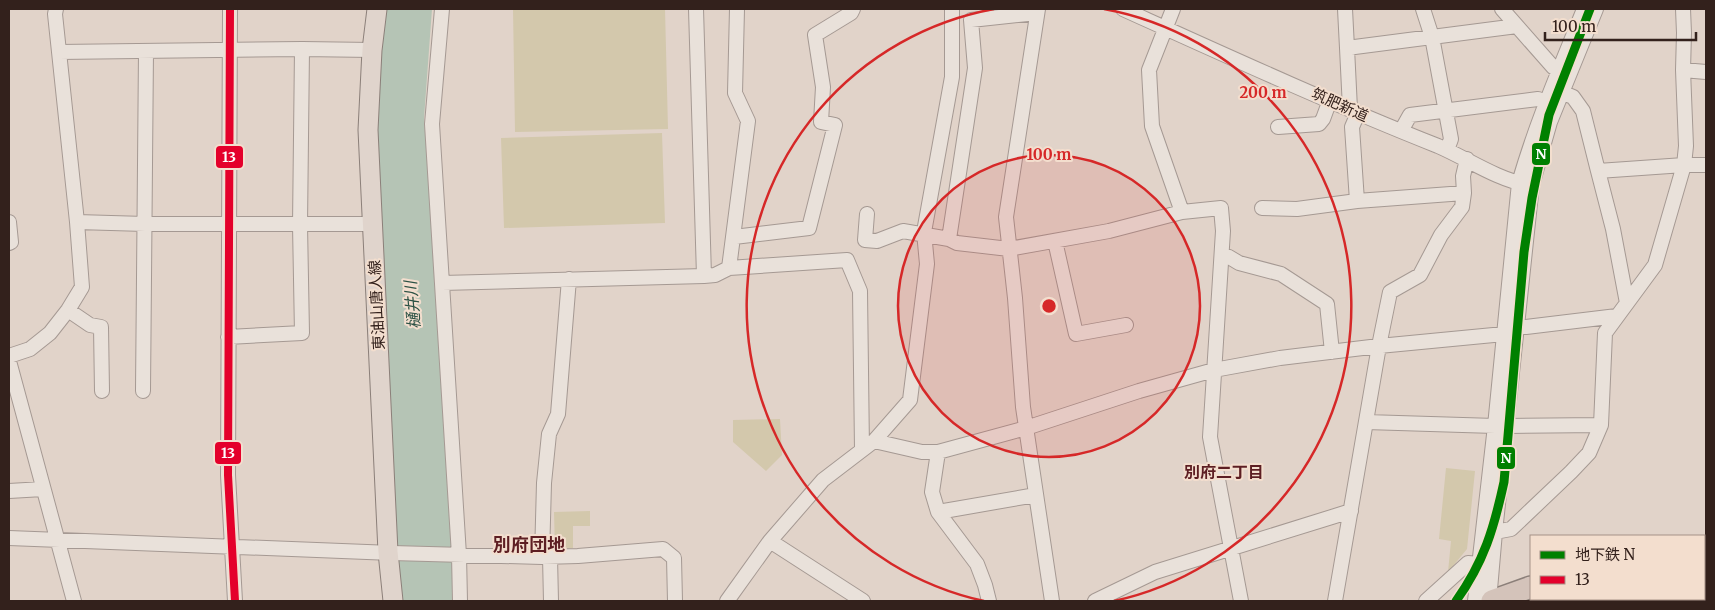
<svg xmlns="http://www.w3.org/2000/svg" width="1715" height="610" font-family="Merriweather,'Noto Sans JP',serif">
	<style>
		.green { fill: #d3c8ac }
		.water { fill: #b5c4b5 }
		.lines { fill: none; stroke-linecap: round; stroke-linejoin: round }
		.minor-casing { stroke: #a59993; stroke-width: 16 }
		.major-casing { stroke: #8b7f79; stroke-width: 21 }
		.highway-casing { stroke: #8b7f79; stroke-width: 24 }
		.minor { stroke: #e9e1da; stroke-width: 14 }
		.major { stroke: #e0d4cc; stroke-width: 19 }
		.highway { stroke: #d4c3ba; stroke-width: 21 }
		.bus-1-casing { stroke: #f3dece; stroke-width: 11 }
		.bus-1 { stroke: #e4002b; stroke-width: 8 }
		.metro-1-casing { stroke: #f3dece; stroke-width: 12 }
		.metro-1 { stroke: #008000; stroke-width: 9 }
		.ring { fill: none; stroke: #d62828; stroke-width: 2.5 }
		.labels { text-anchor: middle; stroke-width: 4; stroke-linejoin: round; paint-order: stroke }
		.street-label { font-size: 15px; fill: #33211c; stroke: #f3dece }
		.water-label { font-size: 16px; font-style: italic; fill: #2c5245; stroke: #f3dece }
		.neighbourhood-label { font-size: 16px; font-weight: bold; fill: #5d1e23; stroke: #f3dece }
		.quarter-label { font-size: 18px; font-weight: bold; fill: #5d1e23; stroke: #f3dece }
		.centre { fill: #d62828; stroke: #f3dece; stroke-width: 2.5 }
		.ring-label { font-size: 15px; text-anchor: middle; font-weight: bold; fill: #d62828; stroke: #f3dece; stroke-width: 4; stroke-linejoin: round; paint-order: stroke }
		.line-badge { stroke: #f3dece; stroke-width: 2 }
		.badge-label { font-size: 14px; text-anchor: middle; font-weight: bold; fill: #fff }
	</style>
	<rect width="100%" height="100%" fill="#e1d3c9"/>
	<path class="green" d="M513,9H665L668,129L515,132Z
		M662,133L665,223L504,228L501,138Z
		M780,419L782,455L766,471L733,442V420Z
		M1446,468L1475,471L1467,549L1448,572L1451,541L1439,539Z
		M590,511V526H573V548L555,549L554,512Z"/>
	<path class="water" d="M383,9H432L424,118L436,275L440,361L455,601H398L374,94Z"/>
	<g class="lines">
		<defs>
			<path id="minor" d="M230,9L228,475L235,601
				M442,9L432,124L459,555L460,601
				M696,9L704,276
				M1038,9L1006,217L1015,298L1023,407L1052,601
				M1123,9C1227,56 1332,104 1438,146C1468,159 1496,179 1528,185
				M1173,9L1149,70L1152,126L1182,212
				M1345,9L1347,48L1517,26
				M1423,9L1432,37L1451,139L1447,150
				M1502,9L1553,67L1559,71
				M1037,13L971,20L975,68L949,239L957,243L1009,249L1109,231L1182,212L1221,208L1223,231L1210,437L1241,601
				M1347,48L1350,109
				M59,52L302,49L372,50
				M1683,70L1706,72
				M1561,92L1573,97L1583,111L1598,171L1684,165H1706
				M1278,127L1319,124L1323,119L1330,100
				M1401,131L1410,115L1538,99L1547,102
				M1598,171L1613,229L1627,303
				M1357,201L1352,127L1358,113
				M1262,208L1297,209L1357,201L1464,193
				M867,214L865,240L877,241L903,231L949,239
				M9,222L11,242L9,243
				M77,222L145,224H373
				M734,237L809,228L835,125L821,122L823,87L815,35L851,13L853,9
				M1055,241L1076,334L1126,325
				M1222,256L1229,257L1239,263L1281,274L1327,304L1332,352
				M729,268L847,260L860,291L862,450
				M442,283L704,276L715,275L729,268L748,121L735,93L737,9
				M68,310L90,325L101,327L102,391
				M1517,326L1526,327L1617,316
				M228,337L302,333L300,225L302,49
				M9,356L30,349L50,333L68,310L82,287L77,222L55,14L56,9
				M9,361L74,601
				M143,391L146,51
				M1366,422L1495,426
				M1507,426L1601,425
				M874,441L922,452H938L1026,428L1139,391L1214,370L1280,358L1379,346L1504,334
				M938,452L932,492L938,512L977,564L985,585L989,601
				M9,491L43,489
				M938,512L1036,495
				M1495,532L1511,529L1571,472L1589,453L1601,425L1605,333L1655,265L1684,165L1686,146L1683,70L1684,33L1683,9
				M9,538L392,553L542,557L578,556L663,549L674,558L675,601
				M542,557L544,483L549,434L558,414L569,279
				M550,557L551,601
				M1617,599L1618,601
				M1640,599V601
				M727,601L770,541
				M863,601L770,541L823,480L874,441L910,400L927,264L924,232L952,77V9
				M1095,601L1155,572L1351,511
				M1335,601L1379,346L1390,292L1420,275L1441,235L1462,207L1464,193L1463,176L1467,159
				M1426,601L1468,563L1480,564
				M1475,601L1495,426L1519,183C1536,123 1561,66 1584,9
				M1489,601L1495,532L1532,185L1550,122L1596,9"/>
			<path id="major" d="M377,9L372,50L368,130L388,552L393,601"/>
			<path id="highway" d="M1704,551H1706
				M1492,601L1531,587"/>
		</defs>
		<use href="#minor" class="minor-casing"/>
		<use href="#major" class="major-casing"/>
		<use href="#highway" class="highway-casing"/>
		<use href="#minor" class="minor"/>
		<use href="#major" class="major"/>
		<use href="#highway" class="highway"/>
		<defs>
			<path id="bus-1" d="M230,9L228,475L235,601"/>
		</defs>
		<use href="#bus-1" class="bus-1-casing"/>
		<use href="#bus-1" class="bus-1"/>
		<defs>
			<path id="metro-1" d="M1456,601C1484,562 1494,528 1504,482L1524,252L1532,198L1549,115L1590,9"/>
		</defs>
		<use href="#metro-1" class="metro-1-casing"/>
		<use href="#metro-1" class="metro-1"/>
	</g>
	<circle cx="1049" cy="306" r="151" fill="#d62828" fill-opacity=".12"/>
	<g class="ring">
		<circle cx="1049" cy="306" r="151"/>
		<path d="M984 601A302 302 0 0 1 994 9M1104 9A302 302 0 0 1 1114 601"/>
	</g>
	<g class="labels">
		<g class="street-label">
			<text transform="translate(1340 105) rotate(24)" y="5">筑肥新道</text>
			<text transform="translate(377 305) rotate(-93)" y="5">東油山唐人線</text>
		</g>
		<g class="water-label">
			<text transform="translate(412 305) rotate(-95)" y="6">樋井川</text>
		</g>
		<g class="neighbourhood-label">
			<text x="1224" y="478">別府二丁目</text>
		</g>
		<g class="quarter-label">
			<text x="529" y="551">別府団地</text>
		</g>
	</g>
	<circle cx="1049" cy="306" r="8" class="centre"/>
	<g class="ring-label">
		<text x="1263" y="98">200 m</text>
		<text x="1049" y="160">100 m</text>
	</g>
	<g class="line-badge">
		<rect x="1531" y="142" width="20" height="24" rx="5" fill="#008000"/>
		<rect x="215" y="145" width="29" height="24" rx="5" fill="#e4002b"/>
		<rect x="214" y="441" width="28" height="24" rx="5" fill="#e4002b"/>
		<rect x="1496" y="446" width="20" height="24" rx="5" fill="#008000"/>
	</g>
	<g class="badge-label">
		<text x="1541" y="159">N</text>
		<text x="229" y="162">13</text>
		<text x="228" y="458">13</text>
		<text x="1506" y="463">N</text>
	</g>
	<rect width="1715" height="610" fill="none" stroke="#33211c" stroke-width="20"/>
	<rect x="1530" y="535" width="175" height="65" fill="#f3dece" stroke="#a69287"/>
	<rect x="1540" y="551" width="25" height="8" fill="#008000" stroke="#a69287"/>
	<text x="1575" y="560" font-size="15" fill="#33211c">地下鉄 N</text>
	<rect x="1540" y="576" width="25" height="8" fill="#e4002b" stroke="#a69287"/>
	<text x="1575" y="585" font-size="15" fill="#33211c">13</text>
	<path d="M1545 32v8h151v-8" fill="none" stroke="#33211c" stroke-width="2.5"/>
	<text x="1552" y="32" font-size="15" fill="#33211c" stroke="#f3dece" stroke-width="4" paint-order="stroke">100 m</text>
</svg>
